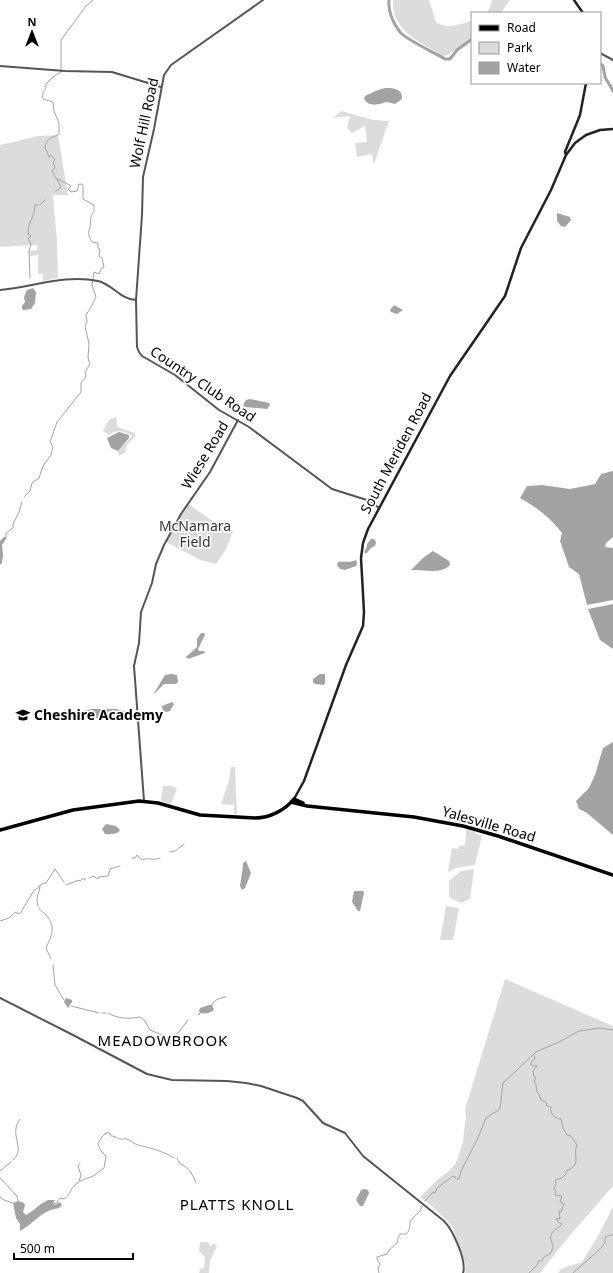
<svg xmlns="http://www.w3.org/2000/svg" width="613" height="1273" font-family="'Noto Sans',sans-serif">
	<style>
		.green { fill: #dcdcdc }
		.water { fill: #a3a3a3 }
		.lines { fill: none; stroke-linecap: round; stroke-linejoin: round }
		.stream { stroke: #a3a3a3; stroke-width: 1 }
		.river { stroke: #a3a3a3; stroke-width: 3 }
		.tertiary { stroke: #555; stroke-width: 2 }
		.secondary { stroke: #222; stroke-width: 2.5 }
		.primary { stroke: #000; stroke-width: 3.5 }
		.labels { text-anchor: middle; stroke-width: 3.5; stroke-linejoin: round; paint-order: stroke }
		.street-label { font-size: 14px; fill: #000; stroke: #fff }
		.park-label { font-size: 14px; fill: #333; stroke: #fff }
		.poi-label { font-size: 14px; font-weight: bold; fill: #000; stroke: #fff; text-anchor: start }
		.neighbourhood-label { font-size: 15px; letter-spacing: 1px; fill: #000; stroke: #fff }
	</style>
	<rect width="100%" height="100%" fill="#fff"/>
	<path class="green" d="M393,0H429L436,22C446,30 460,24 472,21V39L448,55L443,56C421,42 391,31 393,0Z
		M492,0H510L501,13H487L492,2Z
		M341,111L373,120L389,121L374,164L372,154L357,157L355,143L367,142L365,126L352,133L347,128L350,116L333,118Z
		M58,135L68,195H53L57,241L58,278L43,281V274H38V255L30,256L29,251L37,250V245L0,247V145L38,136Z
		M116,417L117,426C122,430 128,429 135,434V437C131,442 124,445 126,452L119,456L118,451L132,436C124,431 117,429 109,435L103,431C106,424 108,419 116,417Z
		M188,504L220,526L233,531L226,549L216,564L200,560L166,542L182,514Z
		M231,767H235L237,814H234V805L221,804L229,780Z
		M163,786H173L177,789L171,804L161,801Z
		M466,829L475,832V833L482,836L475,865L456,868L448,872L452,848L458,849L459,846L465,845Z
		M473,869L474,870L470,899L461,903L450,898L449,894V881L461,871Z
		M446,906L459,908L453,940H440Z
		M505,979L613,1026V1186L566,1240L540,1273H465L466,1265L452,1226L434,1208L420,1197L437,1180L449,1171L456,1163L463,1142L465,1123L466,1119L465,1109Z
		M613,1207V1273H558L561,1269L582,1262L598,1236Z
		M200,1242H208L210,1246L214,1244L217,1246L210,1261L209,1273H199L200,1269L204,1268L205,1257L199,1251Z"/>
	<path class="water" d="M386,88C394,88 403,89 402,99L395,104L387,102C379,104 370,108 364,99L365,96C372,93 378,89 386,88Z
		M557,213L570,217L571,220L565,227L561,226L557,221Z
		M33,288L36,292L35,303L31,309L24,310L22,309V306L25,302L24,297L27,290Z
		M394,305L403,310L397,314L391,312L390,310Z
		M250,399L269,403L270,405L267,409L245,407L243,405L246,400Z
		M119,432L129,435V438L118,451L111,448L107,438Z
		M613,471V537L606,543L605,547L613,548V600L587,605L579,574L569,567L560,541L562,533C551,518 536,507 520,498L527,486L542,485L570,489L595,484L601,474Z
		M4,537H6V539L2,545L3,555L2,563L0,565V541Z
		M371,539H374L376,542L375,546L371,548L366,554L364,552L367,547V544Z
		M433,551L449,561L450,565C441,575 423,569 411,570L423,558Z
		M356,560L357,563L356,566L345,570L340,569L337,565L338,562C344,560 347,564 356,560Z
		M613,604V649L600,640L588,609Z
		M201,633H204L205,635L198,649L199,651H204L205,653L188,659L186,657L197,647V639Z
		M171,674L177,675L178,682L176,684H164L153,695L165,675Z
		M320,674H325V683L324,685L315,684L313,682V679Z
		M172,702L174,704L170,711L166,712L163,711L162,706Z
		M92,709H116L124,711L134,712V714L130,717L123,719L113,717L82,719L81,711Z
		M613,742V835L587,813L579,809L576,801L589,788L595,775L603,748Z
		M106,824L116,826L120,830C118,834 110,835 105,834L102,829Z
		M246,861L251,873L245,888L242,890L240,886L243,866V863Z
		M354,891H363L364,893L360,911H358L352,902Z
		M66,998L72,1000V1002L68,1008L64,1002Z
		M209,1005H212L214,1010C210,1013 206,1014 200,1013L199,1011L200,1008Z
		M364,1189L368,1190L369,1193L363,1206H360L356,1200L361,1190Z
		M48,1200H55L53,1203L54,1205L60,1202L62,1205L59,1208C40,1211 35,1223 20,1231V1224L16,1218L13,1203L18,1201L24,1203L25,1205L23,1212L26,1215C34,1211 39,1204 48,1200Z"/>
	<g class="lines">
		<path class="stream" d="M610,86L613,85
			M55,192L61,187L57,179
			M40,205L45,200
			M30,278L29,251L31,244L28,239L31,236L28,234C28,221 35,217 35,205H38
			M24,497L30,491L32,483L39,478L43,466L51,455L53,447L50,442L57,422L81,392V383L86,377L85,372L90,364L88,358L89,344L85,326L87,322L86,315L91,307L96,297L92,285L94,272L99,274L101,269L104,267L102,258L99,256L100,249L98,248V243L92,242C88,236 88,233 90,227C91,224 90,220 91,217C93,211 95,213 94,205L83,199V185L81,184H79L77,191L71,192L68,189L71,186L56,178L52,171L55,167L53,162L55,160L51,155L49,157L47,151L45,149C46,137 51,139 59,134V123L54,111L53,102L43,99C42,94 43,91 46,88V84L53,77L61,72V40L86,6L93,0
			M6,537V533L13,528V524L19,512L22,502
			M170,852L175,851L184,844
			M132,858H135L137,855L142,860C148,857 154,861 160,858
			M90,878L92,877L93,876L98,879L99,877L108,876L110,869L120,866
			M66,885L79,880L80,881L82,879H86
			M38,906C35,895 40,894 40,885
			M39,908C41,911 44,913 46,915C57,927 51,936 46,948L51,959
			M0,921L9,918L15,912L19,914L21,912L33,892L42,884L46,883L55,869L64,882
			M53,965L55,985L64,1000
			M212,1005C215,999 220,998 226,997
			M71,1006L99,1013
			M102,1013H106
			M108,1013C118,1019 129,1019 140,1017L145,1021L150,1030L164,1036L167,1044H170L174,1036L179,1032L188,1020
			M198,1015L200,1013
			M177,1158L180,1164C189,1167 193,1175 196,1183
			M13,1160C24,1151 14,1140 16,1128C16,1125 19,1121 20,1119
			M0,1171L11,1162
			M0,1178L17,1196L18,1201
			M79,1181L81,1175L78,1166L80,1163
			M0,1197L4,1200L13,1203
			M425,1201L433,1192L435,1193L437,1188L453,1176L455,1177L456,1179H459L461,1171L477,1140L486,1118L500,1109L503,1083L536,1052L559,1042L579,1031L600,1028L613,1030
			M53,1204L56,1203L60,1198L64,1199C71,1195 70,1188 76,1184C81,1180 85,1179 91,1177C96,1175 100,1170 104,1168L106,1156L101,1151L98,1144L101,1138L106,1133H110L111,1136C116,1136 116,1138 120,1139C122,1140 125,1138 127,1139C130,1140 134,1144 138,1145C151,1148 163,1151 174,1158
			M379,1273L378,1268L380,1264L377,1259V1257L387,1254L389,1250L397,1243L398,1238L400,1234H406C410,1231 410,1226 410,1221L420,1211L422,1206
			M529,1273L538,1264V1261H542L544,1257L551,1253C551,1253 553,1247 553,1246C552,1241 549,1239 552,1233C554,1229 559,1228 562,1224L558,1222L556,1218L560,1219L559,1211L561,1212L564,1204L560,1202L562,1196L555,1195L556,1191L554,1189L556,1184L555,1180L562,1178L566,1174V1171C583,1164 572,1157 577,1145L571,1136L567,1135L563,1128L561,1119C554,1118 550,1114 551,1107L547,1106L546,1102L541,1100L539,1094L537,1092L536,1085L534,1081L536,1078L534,1077L533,1071L537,1066L531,1065V1062L535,1059L534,1055
			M573,1273L600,1249L605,1243V1237L613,1234"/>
		<path class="river" d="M389,0C388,11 393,23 400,32C405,39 435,53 445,59H450L457,50L472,39
			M600,63L603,66L605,77L613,91"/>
		<path class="tertiary" d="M263,0L171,65L164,75L154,129L143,177L142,215L136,300L137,347L139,352L142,356L175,375L219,410L249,427L332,489L370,501L379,508
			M600,53L613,60
			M0,66L65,71L112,72L161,87
			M0,290C33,287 65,274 98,281C112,284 121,300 136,300
			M144,801L134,666L139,643L141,612L152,583L156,564L164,545L181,514L210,472L238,420
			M0,998L73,1035L147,1074L172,1080L227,1081L246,1083L261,1086L297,1098L303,1101L323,1123L345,1133L363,1156L444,1221C453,1230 467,1261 463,1273"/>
		<path class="secondary" d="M574,0L583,13
			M566,155L565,152L567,147L580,115L586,83
			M294,799L304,781L346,665L363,626L364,612L361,558L363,543L368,529L450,376L505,296L521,248L551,190L566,155L575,143L586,135L600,130L613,129"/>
		<path class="primary" d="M291,802L307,806L414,817L463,826L498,836L613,875
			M0,830L73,810L139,801L158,803L200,815L255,818C270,818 285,810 294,799L303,803"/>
	</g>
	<defs>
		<symbol id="school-bare" viewBox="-9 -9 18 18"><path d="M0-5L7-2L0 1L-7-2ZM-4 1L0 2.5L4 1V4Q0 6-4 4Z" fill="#000" stroke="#fff" stroke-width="2.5" paint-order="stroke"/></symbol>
	</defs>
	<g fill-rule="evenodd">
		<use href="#school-bare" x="13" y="705" width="20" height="20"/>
	</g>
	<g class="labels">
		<g class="street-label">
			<text transform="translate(144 123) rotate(-78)" y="5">Wolf Hill Road</text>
			<text transform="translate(203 384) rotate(34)" y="5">Country Club Road</text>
			<text transform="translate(396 453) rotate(-62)" y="5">South Meriden Road</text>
			<text transform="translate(205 455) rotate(-59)" y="5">Wiese Road</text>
			<text transform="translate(489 824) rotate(16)" y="5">Yalesville Road</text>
		</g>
		<g class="park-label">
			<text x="195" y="531">McNamara<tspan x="195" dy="16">Field</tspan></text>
		</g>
		<g class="poi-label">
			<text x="34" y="720">Cheshire Academy</text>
		</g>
		<g class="neighbourhood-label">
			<text x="163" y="1046">MEADOWBROOK</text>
			<text x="237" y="1210">PLATTS KNOLL</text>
		</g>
	</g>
	<rect x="471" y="12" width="130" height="72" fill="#ffffff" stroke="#999999"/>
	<rect x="479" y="25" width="20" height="6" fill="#000000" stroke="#999999"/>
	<text x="507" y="32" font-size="12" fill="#000000">Road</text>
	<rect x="479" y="42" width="20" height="12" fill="#dcdcdc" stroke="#999999"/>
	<text x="507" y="52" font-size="12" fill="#000000">Park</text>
	<rect x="479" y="62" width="20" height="12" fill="#a3a3a3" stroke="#999999"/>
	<text x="507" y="72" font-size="12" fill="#000000">Water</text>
	<g transform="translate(32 32)" stroke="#ffffff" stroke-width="3" paint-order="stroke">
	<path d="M0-3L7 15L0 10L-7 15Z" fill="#000000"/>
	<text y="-6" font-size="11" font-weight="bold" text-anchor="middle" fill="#000000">N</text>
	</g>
	<path d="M14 1253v6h119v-6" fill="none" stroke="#000000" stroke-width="2"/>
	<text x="20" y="1253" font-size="12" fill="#000000" stroke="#ffffff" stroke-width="3" paint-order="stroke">500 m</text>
</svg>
